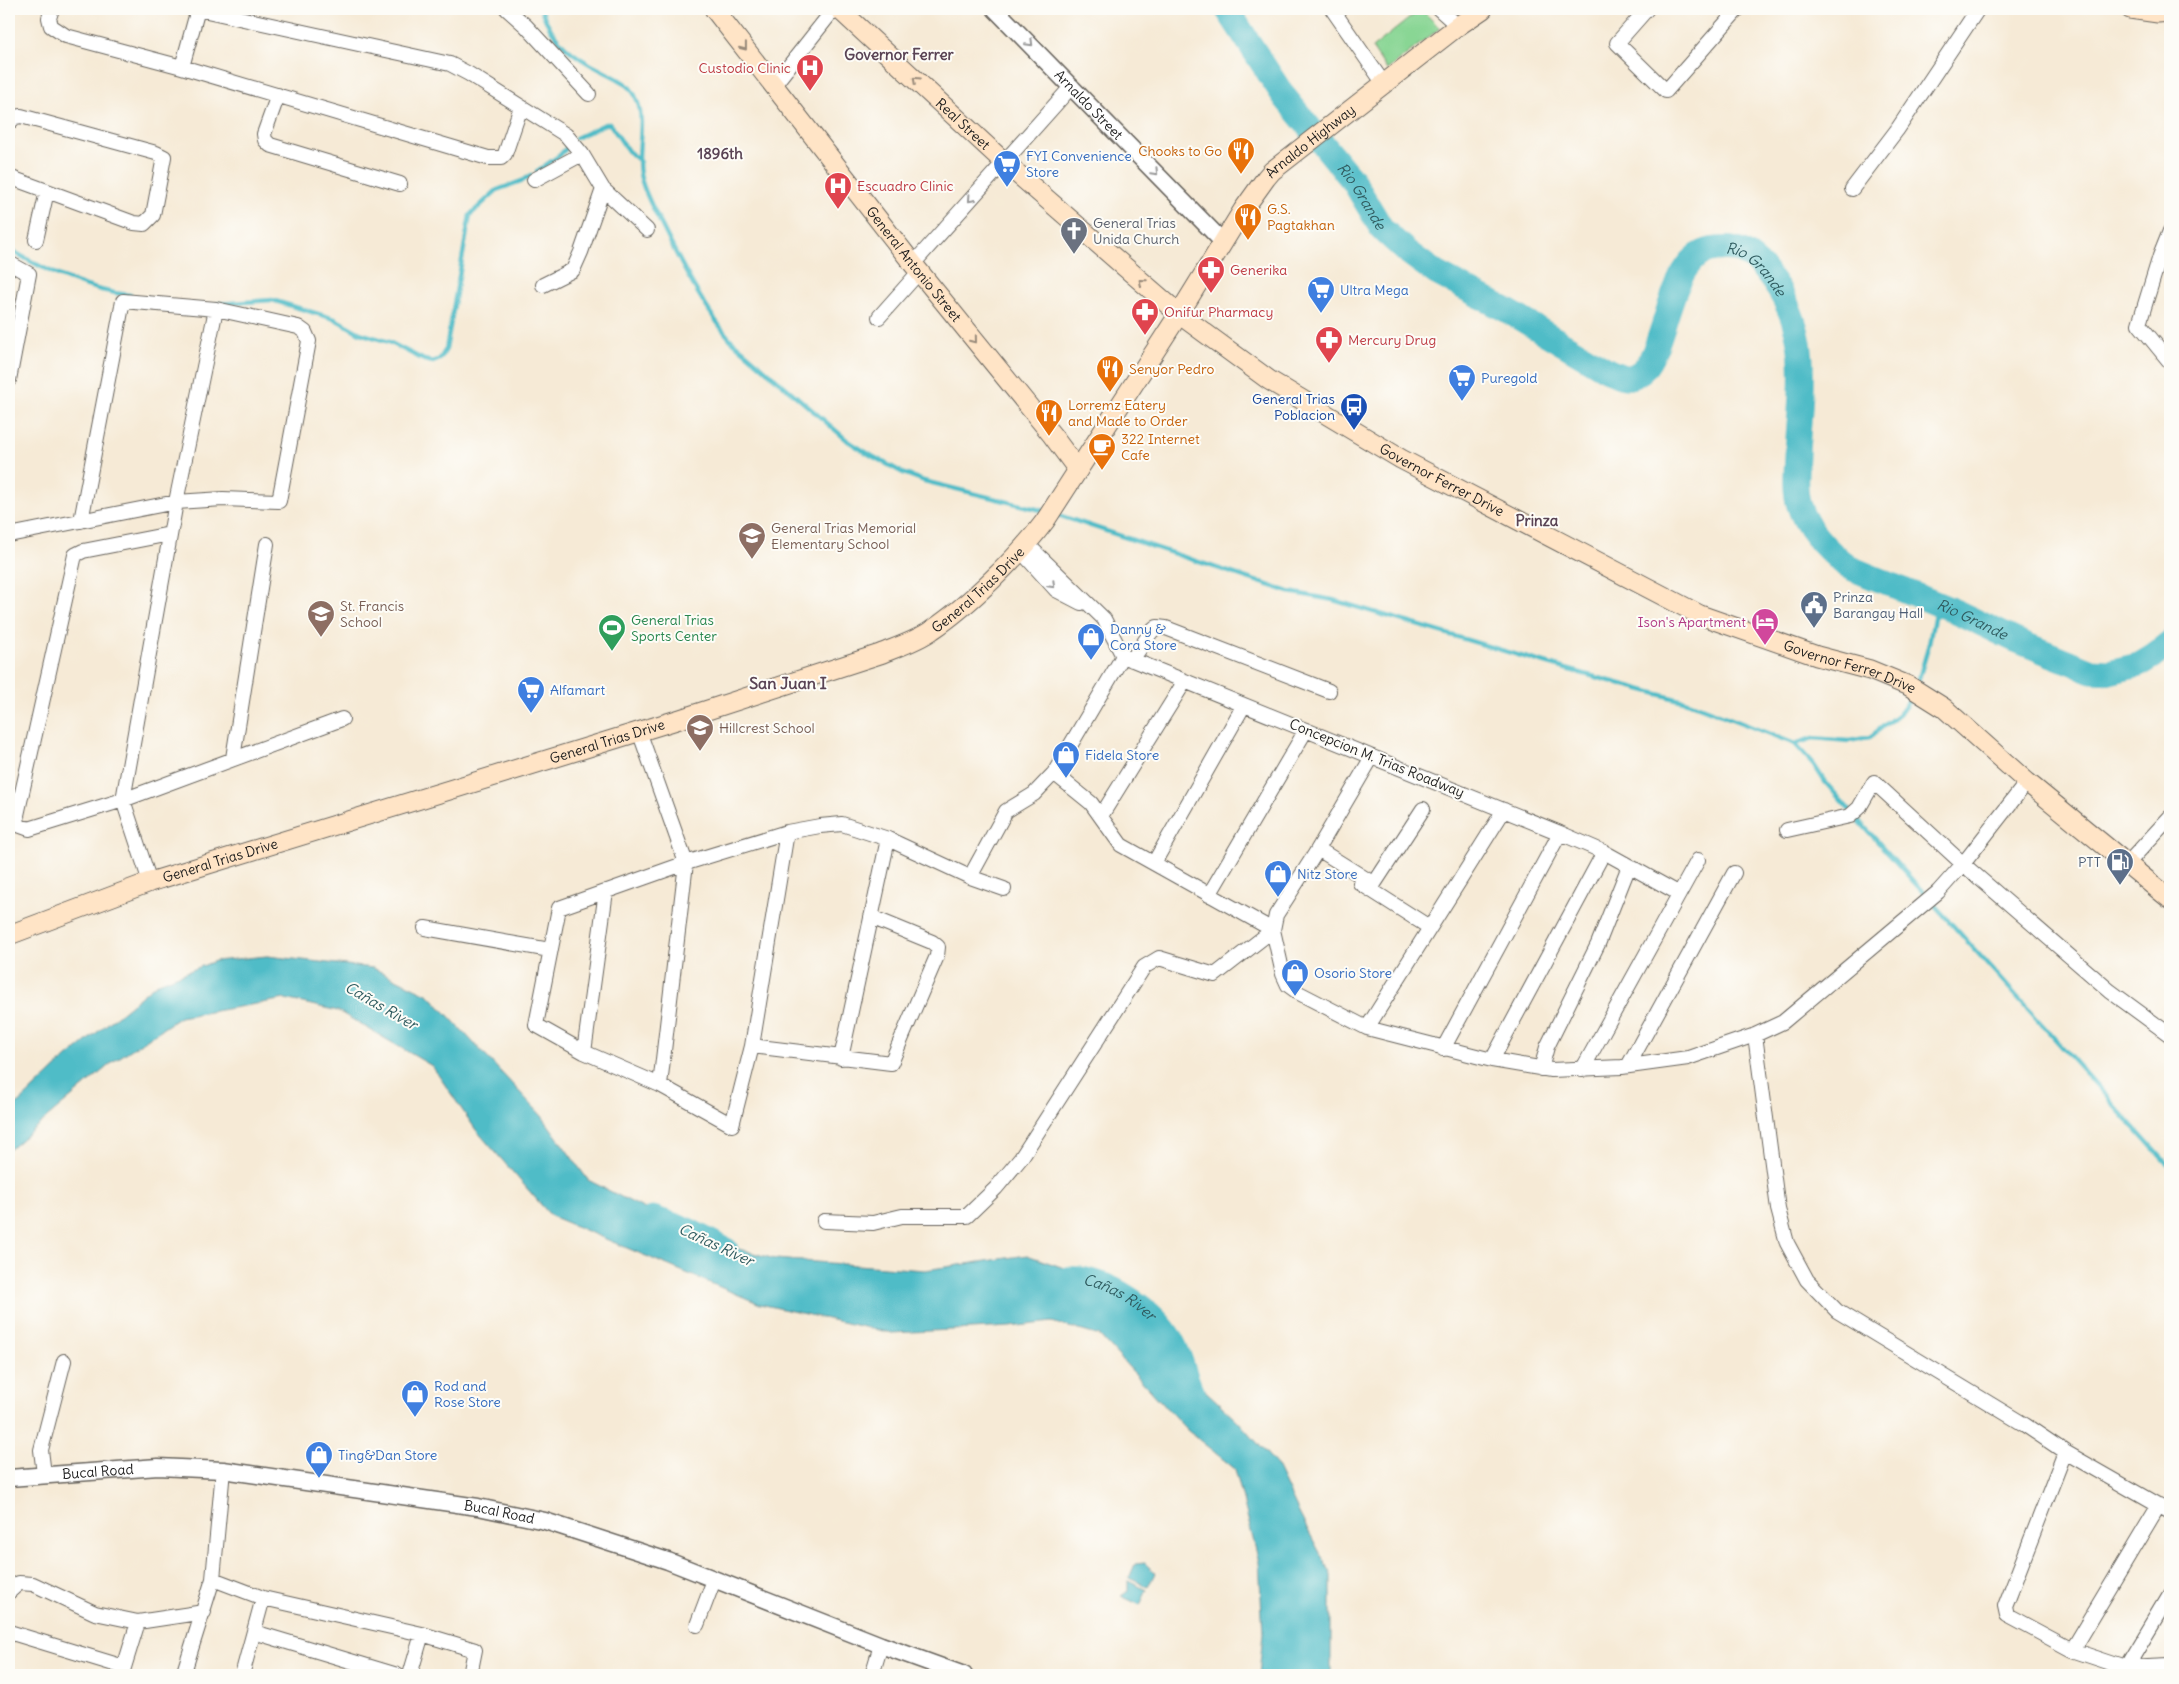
<svg xmlns="http://www.w3.org/2000/svg" width="2179" height="1684" font-family="Delius,sans-serif">
	<style>
		.green { fill: #89d694; stroke: #527958 }
		.water { fill: #4fbcc7; stroke: #366c72 }
		.lines { fill: none; stroke-linecap: round; stroke-linejoin: round }
		.stream { stroke: #4fbcc7; stroke-width: 4.5 }
		.river { stroke: #4fbcc7; stroke-width: 25 }
		.minor-casing { stroke: #68645d; stroke-width: 16 }
		.tertiary-casing { stroke: #68645d; stroke-width: 19 }
		.secondary-casing { stroke: #68645d; stroke-width: 21 }
		.minor { stroke: #fff; stroke-width: 14 }
		.tertiary { stroke: #fff; stroke-width: 16 }
		.secondary { stroke: #ffe4c6; stroke-width: 19 }
		.oneway { stroke: #999 }
		.oneway2 { stroke: #998a7a }
		.labels { text-anchor: middle; stroke-width: 4; stroke-linejoin: round; paint-order: stroke }
		.health-label { font-size: 14px; fill: #be3a42; stroke: #fdfcf7; text-anchor: start }
		.street-label { font-size: 14px; fill: #1c1c1c; stroke: #fdfcf7 }
		.food-label { font-size: 14px; fill: #c56008; stroke: #fdfcf7; text-anchor: start }
		.shop-label { font-size: 14px; fill: #366cbe; stroke: #fdfcf7; text-anchor: start }
		.worship-label { font-size: 14px; fill: #5b616d; stroke: #fdfcf7; text-anchor: start }
		.transit-label { font-size: 14px; fill: #164399; stroke: #fdfcf7; text-anchor: end }
		.education-label { font-size: 14px; fill: #785e54; stroke: #fdfcf7; text-anchor: start }
		.service-label { font-size: 14px; fill: #4e5e75; stroke: #fdfcf7; text-anchor: start }
		.leisure-label { font-size: 14px; fill: #27864d; stroke: #fdfcf7; text-anchor: start }
		.hotel-label { font-size: 14px; fill: #b23c85; stroke: #fdfcf7; text-anchor: end }
		.neighbourhood-label { font-size: 15px; font-weight: bold; fill: #5a4455; stroke: #fdfcf7 }
		.water-label { font-size: 15px; font-style: italic; fill: #305c60; stroke: #fdfcf7 }
		.quarter-label { font-size: 16px; font-weight: bold; fill: #5a4455; stroke: #fdfcf7 }
	</style>
	<rect width="100%" height="100%" fill="#fdfcf7"/>
	<filter id="ink" filterUnits="userSpaceOnUse"><feTurbulence type="fractalNoise" baseFrequency=".02" numOctaves="2"/><feDisplacementMap in="SourceGraphic" scale="10" xChannelSelector="R" yChannelSelector="G"/><feConvolveMatrix kernelMatrix="1 2 1 2 8 2 1 2 1" color-interpolation-filters="sRGB"/></filter>
	<filter id="wash" filterUnits="userSpaceOnUse"><feTurbulence type="fractalNoise" baseFrequency=".0096" numOctaves="4" result="noise"/><feDisplacementMap in="SourceGraphic" scale="20" xChannelSelector="R" yChannelSelector="G"/><feGaussianBlur stdDeviation="1.12" result="paint"/><feColorMatrix in="noise" values="0 0 0 0 0 0 0 0 0 0 0 0 0 0 0 0 0 1.4 0 .05"/><feComposite in="paint" operator="in"/></filter>
	<g filter="url(#wash)">
		<rect width="100%" height="100%" fill="#f6ead6"/>
		<path class="green" d="M1421,9L1440,28L1387,70L1372,48Z"/>
		<path class="water" d="M267,956L373,968L429,995L542,1116L588,1180L706,1240L775,1259L925,1270L1027,1255L1090,1277L1127,1300L1160,1330L1182,1369L1237,1420L1276,1464L1299,1513L1331,1574V1675H1259L1263,1633L1259,1562L1235,1469L1187,1430L1100,1336L1052,1322L1010,1327L892,1333L832,1320L760,1304L551,1216L476,1130L432,1066L338,1011L285,999L180,1017L114,1061L9,1150V1112L67,1057L156,984L215,961Z
			M1145,1563L1155,1573L1148,1587L1129,1578L1135,1564Z
			M1128,1581L1147,1590L1140,1605L1121,1596L1128,1591Z"/>
		<g class="lines">
			<path class="stream" d="M541,9C553,41 572,56 603,71C612,76 625,81 631,89C650,115 635,146 640,174C643,190 652,206 659,220C678,258 703,308 731,340L848,441L872,456L903,473L924,481L1045,511
				M576,138L605,124H610L628,151L640,161
				M537,171L560,155L571,143
				M9,249C47,271 85,291 130,295
				M217,304L272,300L335,319L360,333L389,342L424,360L433,362L440,359L446,349L470,215L497,190L524,180L531,175
				M1055,514L1289,592L1333,600L1555,666L1691,703L1795,744L1814,765L1825,782L1860,822L2170,1167
				M1917,685L1928,648L1937,604
				M1795,744L1813,738L1849,741L1870,737L1901,712L1913,695"/>
			<g class="river">
				<path id="s1" d="M1227,9L1283,95L1354,182L1382,229L1406,251L1436,273L1506,310L1609,371C1616,374 1622,378 1630,377C1671,369 1661,252 1717,249C1726,248 1734,248 1742,252C1758,260 1770,276 1779,290C1813,345 1799,397 1797,456C1796,473 1794,489 1799,506C1807,531 1828,551 1848,567L1957,612L2015,640L2092,671L2109,672L2139,665L2154,656L2170,643"/>
				<path d="M653,1218L688,1230L726,1250"/>
				<path id="s2" d="M1068,1279C1105,1276 1155,1310 1173,1343C1183,1361 1185,1382 1196,1400"/>
			</g>
		</g>
	</g>
	<g filter="url(#ink)">
		<g class="lines">
			<defs>
				<path id="minor" d="M52,9L49,18L51,26L66,36L182,67L488,158H501L505,154L521,107
					M198,9L450,64L469,74L566,135L582,154L603,189L581,252L573,270L543,285
					M507,9L526,26L589,94
					M1332,9L1384,84
					M1439,9L1458,26
					M1647,9L1617,43L1666,91L1738,9
					M182,67L198,9
					M774,85L834,9
					M278,95L264,134L265,140L270,145L400,184
					M9,123L15,117L21,116L156,153L164,157L153,215L144,224L134,223L9,177
					M534,180L582,154
					M603,189L647,230
					M1852,189L1897,130L1978,9
					M2170,231L2160,256L2139,324L2170,362
					M36,240L47,191
					M9,263L29,274L9,380
					M913,264L1072,86
					M879,317L919,272
					M170,534L83,551L75,555L17,815L18,825L29,829L123,800L342,719
					M9,535L176,502L223,499L279,501L309,341L305,332L298,327L216,309L123,301L81,521
					M1027,544L1104,619L1123,656L1560,833L1604,852L1678,893
					M1020,550L1056,590L1081,603
					M1132,660L1151,632L1157,627L1166,628L1329,691
					M639,731L686,863L660,1085
					M1372,757L1315,854L1276,915L1273,930L1283,974L1288,985L1299,993L1367,1028L1492,1060L1551,1070L1622,1067L1688,1058L1755,1035L1783,1022L1938,892L1963,864L2027,782
					M233,758L267,544
					M1054,773L1091,803L1121,845L1273,930
					M1101,816L1185,681
					M1787,830L1850,816L1859,808L1874,782L1963,864L2110,991L2170,1035
					M787,832L752,1046L732,1125L660,1085L584,1052L536,1025L559,908L686,863L787,832L820,826L842,824L888,839L970,877L1004,889
					M1318,849L1374,884L1423,809
					M1154,863L1244,705
					M2127,864L2170,817
					M970,877L1006,811L1034,794L1054,773L1123,656
					M150,882L123,800L176,502L216,309
					M1360,883L1429,927
					M1209,895L1306,730
					M425,928L550,950
					M1367,1028L1504,810
					M1755,1035L1778,1209L1787,1243L1807,1280L1837,1311L2025,1425L2065,1452L2170,1512
					M752,1046L891,1063L937,956L938,947L932,942L871,917
					M1443,1049L1560,833
					M584,1052L606,891
					M841,1058L888,839
					M1492,1060L1604,852
					M1628,1066L1734,873
					M1541,1069L1547,1047L1598,944L1629,866
					M1582,1070L1698,860
					M824,1221L873,1223L902,1216H967L996,1188L1021,1158L1144,967L1159,958L1215,975L1273,930
					M2065,1452L2005,1606L2007,1615L2072,1650L2126,1668L2170,1666
					M44,1474L41,1450L64,1361
					M213,1579L263,1598L422,1634L475,1650L470,1675
					M9,1592L19,1583L33,1584L95,1613L138,1622L204,1612
					M697,1625L714,1580
					M9,1632L124,1667
					M254,1632L397,1675
					M2072,1650L2159,1505
					M2126,1668L2170,1595
					M122,1674L138,1622
					M183,1675L213,1579L223,1470
					M242,1675L263,1598
					M410,1675L422,1634
					M872,1675L881,1645"/>
				<g id="tertiary">
					<path id="s3" d="M995,9L1223,242"/>
					<path id="s4" d="M9,1478L158,1467L223,1470L478,1507L545,1521L668,1561L881,1645L964,1675"/>
				</g>
				<g id="secondary">
					<path id="s5" d="M714,9L913,264L1052,435L1078,470"/>
					<path id="s6" d="M839,9L1004,162L1126,268L1179,314L1269,380L1401,459L1700,615L1817,656L1870,670L1909,686L1944,708L2027,782L2170,899"/>
					<path d="M2130,9L2158,13L2170,12"/>
					<path id="s7" d="M9,935L150,882L680,719L880,654C897,647 917,641 932,630C969,605 1018,557 1045,521L1179,314L1243,210L1266,178L1272,171L1458,26L1483,9"/>
				</g>
			</defs>
			<use href="#minor" class="minor-casing"/>
			<use href="#tertiary" class="tertiary-casing"/>
			<use href="#secondary" class="secondary-casing"/>
			<use href="#minor" class="minor"/>
			<use href="#tertiary" class="tertiary"/>
			<use href="#secondary" class="secondary"/>
		</g>
		<defs><path id="oneway-chevron" d="M-2-3.5L2.5 0L-2 3.5" fill="none" stroke-width="1.6" stroke-linecap="round" stroke-linejoin="round" transform="scale(1.25)"/></defs>
		<g class="oneway">
			<use href="#oneway-chevron" transform="translate(1030 43) rotate(45)"/>
			<use href="#oneway-chevron" transform="translate(1155 172) rotate(46)"/>
			<use href="#oneway-chevron" transform="translate(971 199) rotate(132)"/>
			<use href="#oneway-chevron" transform="translate(1052 585) rotate(45)"/>
		</g>
		<g class="oneway2">
			<use href="#oneway-chevron" transform="translate(744 47) rotate(52)"/>
			<use href="#oneway-chevron" transform="translate(916 80) rotate(-137)"/>
			<use href="#oneway-chevron" transform="translate(1142 282) rotate(-140)"/>
			<use href="#oneway-chevron" transform="translate(974 340) rotate(51)"/>
		</g>
	</g>
	<defs>
		<symbol id="hospital-pin" viewBox="-11 -11 22 30"><path d="M0 17L-7.5 6A9.5 9.5 0 1 1 7.5 6Z" fill="#e0444e" stroke="#fdfcf7"/><path d="M-5-5h3v3.5h4V-5h3V5h-3V1.5h-4V5h-3Z" fill="#fff"/></symbol>
		<symbol id="restaurant-pin" viewBox="-11 -11 22 30"><path d="M0 17L-7.5 6A9.5 9.5 0 1 1 7.5 6Z" fill="#e8710a" stroke="#fdfcf7"/><path d="M-5-6h1v4h1v-4h1v4h1v-4h1v5L-1.5 .5V6h-2V.5L-5-1ZM5-6V6H3V1.5H1.5Q1.5-4 5-6Z" fill="#fff"/></symbol>
		<symbol id="supermarket-pin" viewBox="-11 -11 22 30"><path d="M0 17L-7.5 6A9.5 9.5 0 1 1 7.5 6Z" fill="#3f7fe0" stroke="#fdfcf7"/><path d="M-6-5.5h2.5l.6 2H6L4.5 2H-2.5L-4.4-4H-6ZM-1.5 3.2a1.3 1.3 0 1 0 .1 0ZM3 3.2a1.3 1.3 0 1 0 .1 0Z" fill="#fff"/></symbol>
		<symbol id="church-pin" viewBox="-11 -11 22 30"><path d="M0 17L-7.5 6A9.5 9.5 0 1 1 7.5 6Z" fill="#6b7280" stroke="#fdfcf7"/><path d="M-1.2-6h2.4v3.5h3.3v2.4h-3.3V6h-2.4V-.1h-3.3v-2.4h3.3Z" fill="#fff"/></symbol>
		<symbol id="pharmacy-pin" viewBox="-11 -11 22 30"><path d="M0 17L-7.5 6A9.5 9.5 0 1 1 7.5 6Z" fill="#e0444e" stroke="#fdfcf7"/><path d="M-2-6h4v4h4v4h-4v4h-4v-4h-4v-4h4Z" fill="#fff"/></symbol>
		<symbol id="bus-pin" viewBox="-11 -11 22 30"><path d="M0 17L-7.5 6A9.5 9.5 0 1 1 7.5 6Z" fill="#1a4fb4" stroke="#fdfcf7"/><path d="M-5-6H5V4H4V6H2V4H-2V6H-4V4H-5ZM-3.5-4V0h7V-4ZM-3.5 1.2v1.5H-2V1.2ZM2 1.2v1.5H3.5V1.2Z" fill="#fff"/></symbol>
		<symbol id="cafe-pin" viewBox="-11 -11 22 30"><path d="M0 17L-7.5 6A9.5 9.5 0 1 1 7.5 6Z" fill="#e8710a" stroke="#fdfcf7"/><path d="M-5.5-4.5H6V0H3Q3 3.5 0 3.5H-2.5Q-5.5 3.5-5.5 0ZM3-3.2v2h1.7v-2ZM-6 4.5H4V6H-6Z" fill="#fff"/></symbol>
		<symbol id="school-pin" viewBox="-11 -11 22 30"><path d="M0 17L-7.5 6A9.5 9.5 0 1 1 7.5 6Z" fill="#8d6e63" stroke="#fdfcf7"/><path d="M0-5L7-2L0 1L-7-2ZM-4 1L0 2.5L4 1V4Q0 6-4 4Z" fill="#fff"/></symbol>
		<symbol id="civic-pin" viewBox="-11 -11 22 30"><path d="M0 17L-7.5 6A9.5 9.5 0 1 1 7.5 6Z" fill="#5c6f8a" stroke="#fdfcf7"/><path d="M-.6-6.5H3V-4.5H.6V-3L4-1V1h2V6H-6V1h2V-1L-.6-3ZM-1.2 2.5V6h2.4V2.5Z" fill="#fff"/></symbol>
		<symbol id="hotel-pin" viewBox="-11 -11 22 30"><path d="M0 17L-7.5 6A9.5 9.5 0 1 1 7.5 6Z" fill="#d1479c" stroke="#fdfcf7"/><path d="M-6-4.5h1.5V1H6V5H4.5V3h-9V5H-6ZM-4 0a1.8 1.8 0 1 1 3.6 0ZM.5 0V-2.5h3Q6-2.5 6 0Z" fill="#fff"/></symbol>
		<symbol id="stadium-pin" viewBox="-11 -11 22 30"><path d="M0 17L-7.5 6A9.5 9.5 0 1 1 7.5 6Z" fill="#2e9e5b" stroke="#fdfcf7"/><path d="M0-5a6.5 5 0 1 0 0 10a6.5 5 0 1 0 0-10ZM-3.5-1.8h7v3.6h-7Z" fill="#fff"/></symbol>
		<symbol id="shop-pin" viewBox="-11 -11 22 30"><path d="M0 17L-7.5 6A9.5 9.5 0 1 1 7.5 6Z" fill="#3f7fe0" stroke="#fdfcf7"/><path d="M-5-2.5h2.3a2.7 3.5 0 0 1 5.4 0H5L5.5 6h-11ZM-1.5-2.5h3a1.5 2.3 0 0 0-3 0Z" fill="#fff"/></symbol>
		<symbol id="fuel-pin" viewBox="-11 -11 22 30"><path d="M0 17L-7.5 6A9.5 9.5 0 1 1 7.5 6Z" fill="#5c6f8a" stroke="#fdfcf7"/><path d="M-5.5-6h7V0h2V4h1.3V-2.5L3-4.5l.8-.8L6-3V5H2.5V1h-1V6h-7ZM-4.2-4.7v3.2H.2V-4.7Z" fill="#fff"/></symbol>
	</defs>
	<g fill-rule="evenodd">
		<use href="#hospital-pin" x="794" y="52" width="32" height="43"/>
		<use href="#restaurant-pin" x="1225" y="135" width="32" height="43"/>
		<use href="#supermarket-pin" x="991" y="148" width="32" height="43"/>
		<use href="#hospital-pin" x="822" y="170" width="32" height="43"/>
		<use href="#restaurant-pin" x="1232" y="201" width="32" height="43"/>
		<use href="#church-pin" x="1058" y="215" width="32" height="43"/>
		<use href="#pharmacy-pin" x="1195" y="254" width="32" height="43"/>
		<use href="#supermarket-pin" x="1305" y="274" width="32" height="43"/>
		<use href="#pharmacy-pin" x="1129" y="296" width="32" height="43"/>
		<use href="#pharmacy-pin" x="1313" y="324" width="32" height="43"/>
		<use href="#restaurant-pin" x="1094" y="353" width="32" height="43"/>
		<use href="#supermarket-pin" x="1446" y="362" width="32" height="43"/>
		<use href="#bus-pin" x="1338" y="391" width="32" height="43"/>
		<use href="#restaurant-pin" x="1033" y="397" width="32" height="43"/>
		<use href="#cafe-pin" x="1086" y="431" width="32" height="43"/>
		<use href="#school-pin" x="736" y="520" width="32" height="43"/>
		<use href="#civic-pin" x="1798" y="589" width="32" height="43"/>
		<use href="#school-pin" x="305" y="598" width="32" height="43"/>
		<use href="#hotel-pin" x="1749" y="606" width="32" height="43"/>
		<use href="#stadium-pin" x="596" y="612" width="32" height="43"/>
		<use href="#shop-pin" x="1075" y="621" width="32" height="43"/>
		<use href="#supermarket-pin" x="515" y="674" width="32" height="43"/>
		<use href="#school-pin" x="684" y="712" width="32" height="43"/>
		<use href="#shop-pin" x="1050" y="739" width="32" height="43"/>
		<use href="#fuel-pin" x="2104" y="846" width="32" height="43"/>
		<use href="#shop-pin" x="1262" y="858" width="32" height="43"/>
		<use href="#shop-pin" x="1279" y="957" width="32" height="43"/>
		<use href="#shop-pin" x="399" y="1378" width="32" height="43"/>
		<use href="#shop-pin" x="303" y="1439" width="32" height="43"/>
	</g>
	<g class="labels">
		<g class="health-label">
			<text x="791" y="73" text-anchor="end">Custodio Clinic</text>
			<text x="857" y="191">Escuadro Clinic</text>
			<text x="1230" y="275">Generika</text>
			<text x="1164" y="317">Onifur Pharmacy</text>
			<text x="1348" y="345">Mercury Drug</text>
		</g>
		<g class="street-label">
			<text dy="5" stroke="none"><textPath href="#s3" startOffset="134">Arnaldo Street</textPath></text>
			<text dy="5" stroke="none"><textPath href="#s6" startOffset="169">Real Street</textPath></text>
			<text dy="5" stroke="none"><textPath href="#s7" startOffset="1596">Arnaldo Highway</textPath></text>
			<text dy="5" stroke="none"><textPath href="#s5" startOffset="324">General Antonio Street</textPath></text>
			<text dy="5" stroke="none"><textPath href="#s6" startOffset="768">Governor Ferrer Drive</textPath></text>
			<text dy="5" stroke="none"><textPath href="#s7" startOffset="1034">General Trias Drive</textPath></text>
			<text dy="5" stroke="none"><textPath href="#s6" startOffset="1218">Governor Ferrer Drive</textPath></text>
			<text dy="5" stroke="none"><textPath href="#s7" startOffset="629">General Trias Drive</textPath></text>
			<text transform="translate(1377 758) rotate(22)" y="5">Concepcion M. Trias Roadway</text>
			<text dy="5" stroke="none"><textPath href="#s7" startOffset="224">General Trias Drive</textPath></text>
			<text dy="5" stroke="none"><textPath href="#s4" startOffset="89">Bucal Road</textPath></text>
			<text dy="5" stroke="none"><textPath href="#s4" startOffset="494">Bucal Road</textPath></text>
		</g>
		<g class="food-label">
			<text x="1222" y="156" text-anchor="end">Chooks to Go</text>
			<text x="1267" y="214">G.S.<tspan x="1267" dy="16">Pagtakhan</tspan></text>
			<text x="1129" y="374">Senyor Pedro</text>
			<text x="1068" y="410">Lorremz Eatery<tspan x="1068" dy="16">and Made to Order</tspan></text>
			<text x="1121" y="444">322 Internet<tspan x="1121" dy="16">Cafe</tspan></text>
		</g>
		<g class="shop-label">
			<text x="1026" y="161">FYI Convenience<tspan x="1026" dy="16">Store</tspan></text>
			<text x="1340" y="295">Ultra Mega</text>
			<text x="1481" y="383">Puregold</text>
			<text x="1110" y="634">Danny &amp;<tspan x="1110" dy="16">Cora Store</tspan></text>
			<text x="550" y="695">Alfamart</text>
			<text x="1085" y="760">Fidela Store</text>
			<text x="1297" y="879">Nitz Store</text>
			<text x="1314" y="978">Osorio Store</text>
			<text x="434" y="1391">Rod and<tspan x="434" dy="16">Rose Store</tspan></text>
			<text x="338" y="1460">Ting&amp;Dan Store</text>
		</g>
		<g class="worship-label">
			<text x="1093" y="228">General Trias<tspan x="1093" dy="16">Unida Church</tspan></text>
		</g>
		<g class="transit-label">
			<text x="1335" y="404">General Trias<tspan x="1335" dy="16">Poblacion</tspan></text>
		</g>
		<g class="education-label">
			<text x="771" y="533">General Trias Memorial<tspan x="771" dy="16">Elementary School</tspan></text>
			<text x="340" y="611">St. Francis<tspan x="340" dy="16">School</tspan></text>
			<text x="719" y="733">Hillcrest School</text>
		</g>
		<g class="service-label">
			<text x="1833" y="602">Prinza<tspan x="1833" dy="16">Barangay Hall</tspan></text>
			<text x="2101" y="867" text-anchor="end">PTT</text>
		</g>
		<g class="leisure-label">
			<text x="631" y="625">General Trias<tspan x="631" dy="16">Sports Center</tspan></text>
		</g>
		<g class="hotel-label">
			<text x="1746" y="627">Ison's Apartment</text>
		</g>
		<g class="neighbourhood-label">
			<text x="899" y="60">Governor Ferrer</text>
			<text x="720" y="159">1896th</text>
			<text x="1537" y="526">Prinza</text>
		</g>
		<g class="water-label">
			<text dy="5" stroke="none"><textPath href="#s1" startOffset="231">Rio Grande</textPath></text>
			<text dy="5" stroke="none"><textPath href="#s1" startOffset="771">Rio Grande</textPath></text>
			<text dy="5" stroke="none"><textPath href="#s1" startOffset="1238">Rio Grande</textPath></text>
			<text transform="translate(381 1006) rotate(30)" y="5">Cañas River</text>
			<text transform="translate(716 1245) rotate(25)" y="5">Cañas River</text>
			<text dy="5" stroke="none"><textPath href="#s2" startOffset="56">Cañas River</textPath></text>
		</g>
		<g class="quarter-label">
			<text x="788" y="689">San Juan I</text>
		</g>
	</g>
	<rect width="2179" height="1684" fill="none" stroke="#fdfcf7" stroke-width="30"/>
</svg>
